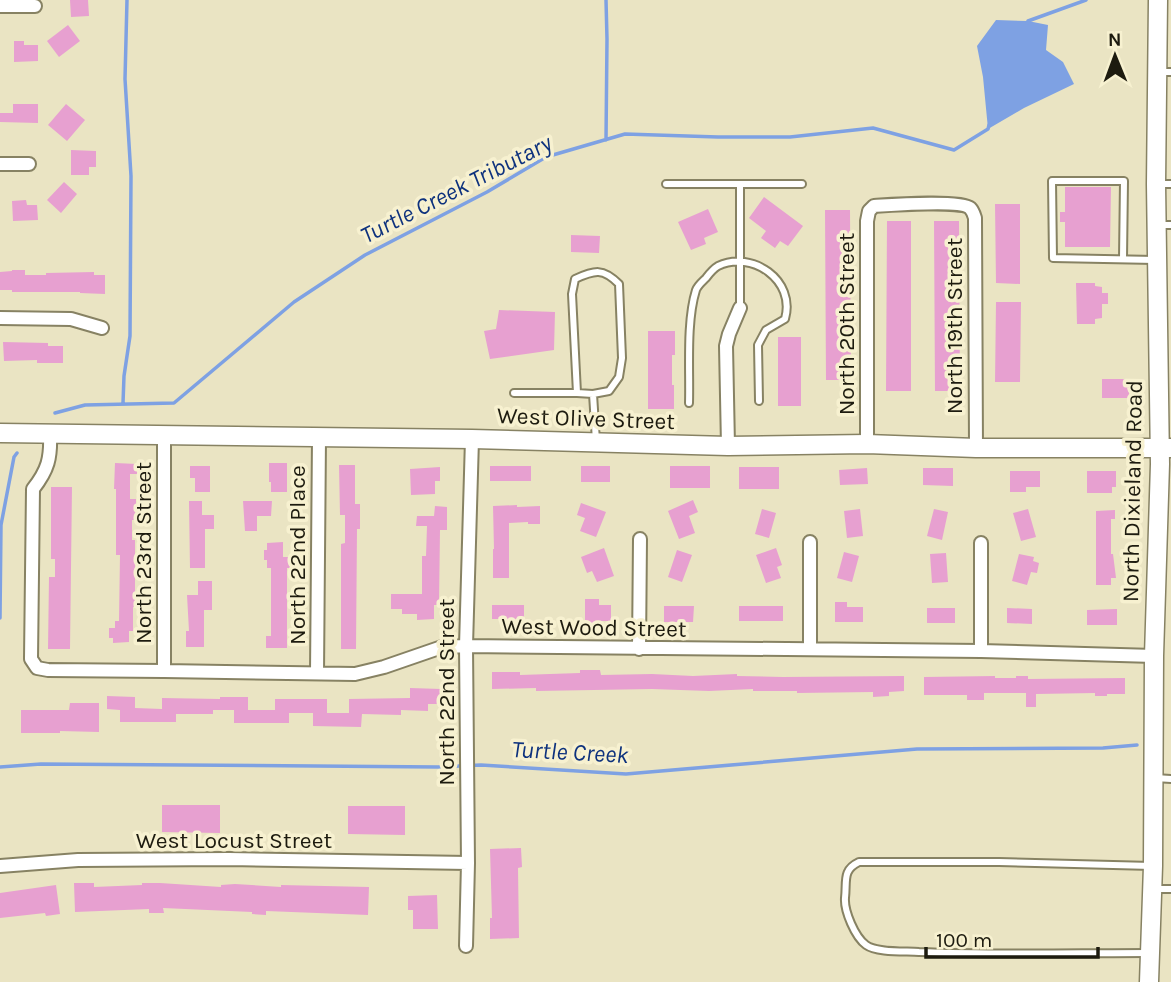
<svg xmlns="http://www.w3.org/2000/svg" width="1171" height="982" font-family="Karla,sans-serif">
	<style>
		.water { fill: #7ea1e3 }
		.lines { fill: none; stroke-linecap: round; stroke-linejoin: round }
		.stream { stroke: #7ea1e3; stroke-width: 3.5 }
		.building { fill: #e7a0d0 }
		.service-casing { stroke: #878263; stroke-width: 10 }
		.minor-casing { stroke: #878263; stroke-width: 16 }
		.secondary-casing { stroke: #878263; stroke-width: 21 }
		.service { stroke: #fff; stroke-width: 6 }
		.minor { stroke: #fff; stroke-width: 12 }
		.secondary { stroke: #fff; stroke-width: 18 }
		.labels { text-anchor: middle; stroke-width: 7; stroke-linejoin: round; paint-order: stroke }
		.street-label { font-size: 23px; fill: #1d1b0f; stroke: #f7f1d0 }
		.water-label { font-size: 24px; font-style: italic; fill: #0e327d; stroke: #f7f1d0 }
	</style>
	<rect width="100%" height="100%" fill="#eae4c3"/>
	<path class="water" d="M996,20L1028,21L1048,25L1046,50L1063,62L1074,84L1024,108L988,129L983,77L977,46Z"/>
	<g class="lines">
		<path class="stream" d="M606,0L607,39L606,140
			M1027,23L1028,21L1086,0
			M123,403L124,376L130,336L131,176L125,79L127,0
			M55,413L85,405L174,403L294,302L365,255L487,192L546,157L625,134L718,137H790L873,128L954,150L988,129L989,125
			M0,618L1,525L14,457L17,453
			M0,767L41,764L438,767L481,765L626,774L917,749L1103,748L1137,745"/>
	</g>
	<path class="building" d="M70,0H88L89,16L71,17Z
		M68,25L80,41L59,57L47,41Z
		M14,41H24V45H38V61L14,62Z
		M13,104H38V123L0,122V113H13Z
		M66,104L85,120L67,141L48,125Z
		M71,150L96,151V167H89V175H71Z
		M64,182L77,194L61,213L47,200Z
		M1065,187H1111L1110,247H1065V222H1060V212H1065Z
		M764,197L803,226L788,246L780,241L775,248L761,238L766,231L749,218Z
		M26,200L27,205H37L38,220L13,221L12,201Z
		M995,204H1020V284L996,283Z
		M708,209L718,232L704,238L706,244L691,250L678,222Z
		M825,210H850L851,380H826Z
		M887,221H911V391H886Z
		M934,221H959L960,391H935Z
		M571,235L600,236L599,253L571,252Z
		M12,270H25V275H46V273L94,272V275H105V294L80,293V292H12V290H0V272L12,271Z
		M1076,283H1095V286L1102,287V293H1108V304H1102V318L1095,319V324H1077Z
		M996,302H1021L1020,382H995Z
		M499,310L555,312L554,350L490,359L484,331L496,329Z
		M648,331H675V355H672V385H674V409H648Z
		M778,337H801V406H778Z
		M3,342L48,343V346H63V363H37V360L4,361Z
		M1102,379H1129V398H1102Z
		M115,463L137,464V474H130V499H136V520H132V540H135V607H133V631H129V642L113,643V638H109V628H115V621H119L120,555H116V489H114Z
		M269,463H287V492H271V482H269Z
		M339,465H355V504H360V529H357L356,649H341V544L345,543V515H340Z
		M190,466H210V492H195V478H190Z
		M490,466H531V481H490Z
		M581,466H610V482H581Z
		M670,466H710V488H670Z
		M440,467V481H435V494L411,495L410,469Z
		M739,467H779V489H739Z
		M867,468L868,484L840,485L839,470Z
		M923,468H953V486L923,485Z
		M1010,471H1040V487H1026V492H1010Z
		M1087,471H1116V487H1112V493H1087Z
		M51,487H72L70,649H48L49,577H55V559H51Z
		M693,500L698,512L689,516L695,533L679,539L668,511Z
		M189,501H202V515H214V529H205V568H190Z
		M243,501H272L271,516H257V531H245Z
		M581,503L606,512L596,537L580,531L585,518L577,515Z
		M517,505V507L540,506V524H528V522L509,523V578H493V549H494L493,506Z
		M435,506L447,507V530H440L439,605H434V619L417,620V614H402V609H391V594H422V556H426L427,526H416L417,516H434Z
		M762,509L776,513L769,538L755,534Z
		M860,509L863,536L847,538L844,511Z
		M934,509L948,512L942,540L927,536Z
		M1028,509L1036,537L1021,541L1013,513Z
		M1115,510V519H1111V554H1113L1116,578H1111V585H1096V511Z
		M283,542V557H290V568H287V648H266V636H271V568H267V560H264V550H267V543Z
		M604,548L614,576L597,582L592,571L587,573L581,557Z
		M776,548L782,565L777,567L781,578L766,583L756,555Z
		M677,550L692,555L682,582L668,577Z
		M844,552L859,556L852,582L837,578Z
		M946,553L948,582L932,583L930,554Z
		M1019,554L1034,557L1033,561L1039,563L1037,573L1031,572L1027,585L1012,581Z
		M198,581H212V610H204V647H186V631H189L187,595H198Z
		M585,599H599V605H611V621H601V624H585Z
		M835,602H847V607H863V622H835Z
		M492,605H524V619H492Z
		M664,606H694L693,622H664Z
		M739,606H783V621H739Z
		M927,608H955V623H927Z
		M1007,608L1032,609V624L1007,623Z
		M1117,609V625H1087V610Z
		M580,670H600L601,675L652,674L693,676L737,674V676L783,677L904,676V691L889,692V696L873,697V692L797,693V691H753V689L709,691L652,689L536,691V688L492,689V672H520V675L580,673Z
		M995,676V678H1016V676H1028V679L1125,678V694H1107V696H1095V693L1036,694V707H1026V693H984V700H967V695H924V677Z
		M410,688L441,689L440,704H428V711L401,710V715L362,714L361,727L313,726V713H289V723H234V710H213V714H176V722H120V710L107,709V696L135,697V708L162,709V698L220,699V697H248V710H275V699H327V713H349V699L410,698Z
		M70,703H99V732L60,731V733H21V710H69Z
		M162,805H220V833L162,832Z
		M348,806H405V835L348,834Z
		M521,848L522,867L518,868L519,938L490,939V918H492L490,849Z
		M74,883H94V887L142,885V883H160L221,887V885L235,884L281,887V885L369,887L368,915L266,911V915L252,914V912L163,908L164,913H149V909L75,912Z
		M56,885L60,914L46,916L45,913L0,918V893Z
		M437,895L438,929H413V910H408V896Z"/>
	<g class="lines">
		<defs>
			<path id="service" d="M1159,72H1171
				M666,184H802
				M1158,184H1171
				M1158,225H1171
				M1123,259L1124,181H1052L1053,258L1155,260
				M740,308V184
				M514,393H577
				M593,394L577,393L572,294L575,279C595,270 603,268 619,284L622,358L619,377L609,391L593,394L596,441
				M689,403C690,370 686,322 696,290C698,285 702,282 706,278C709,274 713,269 718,266C752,250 796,280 785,319L766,330L758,345L759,401
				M1155,778L1171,779
				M1153,889H1171
				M1148,953C1072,953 995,955 919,952C905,951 877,953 866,945C855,937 844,911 845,898C847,881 842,870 859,862H999L1152,866"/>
			<path id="minor" d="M0,6H35
				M0,164H29
				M0,318L71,319L102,328
				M50,434C51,458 48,470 33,489L31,659L37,668L48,670L164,671L355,674L384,667L442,647L466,646L981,651L1154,656
				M164,434V671
				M867,444V221L869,211L874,206C890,205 961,200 970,208C973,211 974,215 975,218L976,448
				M728,446L726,346L729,334L740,308
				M810,542V649
				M639,649L640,539
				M981,651V543
				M317,673L319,438
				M0,866L78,860L229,859L468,863
				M466,946L468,863L466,646L472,439"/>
			<path id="secondary" d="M0,433L472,439L728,446L867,444L976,448H1171
				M1149,982L1153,866L1154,656L1160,464L1156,184L1158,0"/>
		</defs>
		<use href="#service" class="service-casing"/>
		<use href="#minor" class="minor-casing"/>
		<use href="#secondary" class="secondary-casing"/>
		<use href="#service" class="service"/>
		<use href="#minor" class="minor"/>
		<use href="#secondary" class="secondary"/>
	</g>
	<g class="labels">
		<g class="street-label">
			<text transform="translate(846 324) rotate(-90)" y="8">North 20th Street</text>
			<text transform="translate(954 326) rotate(-90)" y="8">North 19th Street</text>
			<text transform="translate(586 418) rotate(2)" y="8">West Olive Street</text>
			<text transform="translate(1132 491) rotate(-89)" y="8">North Dixieland Road</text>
			<text transform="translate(143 553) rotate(-90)" y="8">North 23rd Street</text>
			<text transform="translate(297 555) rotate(-90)" y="8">North 22nd Place</text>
			<text transform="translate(594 627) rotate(1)" y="8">West Wood Street</text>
			<text transform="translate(446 692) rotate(-90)" y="8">North 22nd Street</text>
			<text x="234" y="848">West Locust Street</text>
		</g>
		<g class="water-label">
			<text transform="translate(456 189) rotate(-27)" y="8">Turtle Creek Tributary</text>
			<text transform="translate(570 752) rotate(3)" y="8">Turtle Creek</text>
		</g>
	</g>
	<g transform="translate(1115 56) rotate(359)" stroke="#f7f1d0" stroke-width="5" paint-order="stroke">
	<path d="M0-5L12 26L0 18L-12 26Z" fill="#1d1b0f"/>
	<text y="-10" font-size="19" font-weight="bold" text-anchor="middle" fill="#1d1b0f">N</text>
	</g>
	<path d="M926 947v10h172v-10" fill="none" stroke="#1d1b0f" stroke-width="3.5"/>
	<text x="936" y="947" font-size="21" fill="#1d1b0f" stroke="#f7f1d0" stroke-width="5" paint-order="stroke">100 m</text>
</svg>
